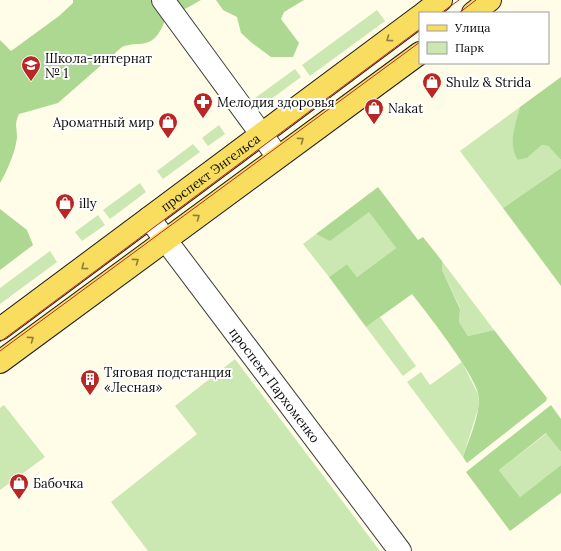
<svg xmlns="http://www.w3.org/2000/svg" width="561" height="551" font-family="Lora,serif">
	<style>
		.green { fill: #cbe8b3 }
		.forest { fill: #add892 }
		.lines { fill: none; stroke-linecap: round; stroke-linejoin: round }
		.minor-casing { stroke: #3d3d3d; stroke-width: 24 }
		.major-casing { stroke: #1b1b1b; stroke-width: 24 }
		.minor { stroke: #fff; stroke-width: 22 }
		.major { stroke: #f8dd5f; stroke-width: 22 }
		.tram { stroke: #b82724; stroke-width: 1 }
		.oneway { stroke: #8d7e39 }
		.labels { text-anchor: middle; stroke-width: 4; stroke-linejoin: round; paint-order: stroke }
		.poi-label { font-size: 13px; fill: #0a0a0a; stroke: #fff; text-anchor: start }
		.street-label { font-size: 13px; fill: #0a0a0a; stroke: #fff }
	</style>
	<rect width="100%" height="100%" fill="#fffce8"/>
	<path class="green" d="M377,10L385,21L310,76L302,65Z
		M295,69L301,77L255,111L248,103Z
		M520,107L517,121L518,160L527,158L542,145L548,146L561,160V168L503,208L460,151Z
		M219,125L225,134L208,146L202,138Z
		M193,144L200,152L163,179L157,171Z
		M140,183L146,192L110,219L103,210Z
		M369,211L396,248L357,277L347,264L329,277L303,244L316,234L330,240Z
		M98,215L105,225L82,241L75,232Z
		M50,251L57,262L0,304V288Z
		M442,261L494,330L468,336L459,322L460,308L442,270Z
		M380,317L416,366L403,376L366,327Z
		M235,359L380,551H148L111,502L197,434L175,406Z
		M462,362L479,396L478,409L463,457L407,382L421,372L430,385Z
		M4,405L45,457L0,490V408Z
		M547,433L561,452V465L520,497L499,470Z"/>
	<path class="forest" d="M73,0H201L185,9L170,7C165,19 161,39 146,43C137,45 131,43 122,47L58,103L19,114C14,125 17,127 17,138C15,153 7,171 0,183V40L11,51L59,16L73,3Z
		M216,0H304L284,12L281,19L299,43L293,57H271L252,43L241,33L237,17L223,10Z
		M561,77V160L548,146L542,145L527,158L518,160C507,144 516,124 520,107Z
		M561,168V286L503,208Z
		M378,187L418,240L423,237L442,261V270L460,309L459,322L468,336L494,330L547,398L546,401L467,463L463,457C469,439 479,418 479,398C479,379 426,312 412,294L366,327L329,277L347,264L357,277L396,248L369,212L330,241L316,234Z
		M0,209L27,230L33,245L0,270Z
		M551,405L561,419V452L546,433L499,470L520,497L561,465V493L510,531L466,472Z"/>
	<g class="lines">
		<defs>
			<g id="minor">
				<path d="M163,0L278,157"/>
				<path id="s1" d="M149,218L400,551"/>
			</g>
			<g id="major">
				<path d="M424,13L441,0"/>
				<path d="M473,13L490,0"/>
				<path id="s2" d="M0,329L420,16"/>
				<path d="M0,362L420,53"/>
			</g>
		</defs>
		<use href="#minor" class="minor-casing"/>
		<use href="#major" class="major-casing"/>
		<use href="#minor" class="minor"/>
		<use href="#major" class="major"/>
		<path class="tram" d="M441,13L459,0
			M459,13L476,0
			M0,342L420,29
			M0,351L420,42"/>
	</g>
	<defs><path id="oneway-chevron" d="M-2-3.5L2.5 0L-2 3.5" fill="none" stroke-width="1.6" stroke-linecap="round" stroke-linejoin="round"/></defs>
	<g class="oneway">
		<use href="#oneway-chevron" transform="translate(389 39) rotate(144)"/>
		<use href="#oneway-chevron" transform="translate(301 140) rotate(-36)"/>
		<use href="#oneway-chevron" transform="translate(197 217) rotate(-36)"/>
		<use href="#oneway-chevron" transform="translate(136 261) rotate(-36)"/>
		<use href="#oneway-chevron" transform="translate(84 267) rotate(143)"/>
		<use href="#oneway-chevron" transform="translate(31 339) rotate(-36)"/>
	</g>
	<defs>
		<symbol id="school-pin" viewBox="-11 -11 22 30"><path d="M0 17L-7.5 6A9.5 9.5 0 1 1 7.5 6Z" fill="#b82724" stroke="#fff"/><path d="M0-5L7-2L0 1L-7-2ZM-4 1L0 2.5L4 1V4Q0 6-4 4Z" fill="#fff"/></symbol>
		<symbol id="shop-pin" viewBox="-11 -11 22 30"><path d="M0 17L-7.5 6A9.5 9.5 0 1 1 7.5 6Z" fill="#b82724" stroke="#fff"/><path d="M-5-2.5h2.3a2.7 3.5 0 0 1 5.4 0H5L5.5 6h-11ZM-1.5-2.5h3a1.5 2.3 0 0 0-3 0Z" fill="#fff"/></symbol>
		<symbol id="pharmacy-pin" viewBox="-11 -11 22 30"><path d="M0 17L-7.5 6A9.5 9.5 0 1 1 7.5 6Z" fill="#b82724" stroke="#fff"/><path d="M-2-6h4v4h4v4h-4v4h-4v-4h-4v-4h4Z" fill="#fff"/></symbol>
		<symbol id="building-pin" viewBox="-11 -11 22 30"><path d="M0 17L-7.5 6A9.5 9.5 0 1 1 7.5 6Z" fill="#b82724" stroke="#fff"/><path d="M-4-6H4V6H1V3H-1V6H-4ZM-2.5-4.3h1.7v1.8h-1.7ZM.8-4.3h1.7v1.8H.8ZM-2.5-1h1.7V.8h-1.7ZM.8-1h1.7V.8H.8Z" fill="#fff"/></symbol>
	</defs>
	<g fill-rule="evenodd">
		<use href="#school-pin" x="20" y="54" width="22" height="30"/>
		<use href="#shop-pin" x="421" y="71" width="22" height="30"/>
		<use href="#pharmacy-pin" x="192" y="91" width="22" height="30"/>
		<use href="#shop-pin" x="363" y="97" width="22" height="30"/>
		<use href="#shop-pin" x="157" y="111" width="22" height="30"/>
		<use href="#shop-pin" x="54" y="192" width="22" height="30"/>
		<use href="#building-pin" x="79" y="368" width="22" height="30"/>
		<use href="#shop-pin" x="8" y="472" width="22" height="30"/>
	</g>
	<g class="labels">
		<g class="poi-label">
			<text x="45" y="63">Школа-интернат<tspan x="45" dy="15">№ 1</tspan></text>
			<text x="446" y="87">Shulz &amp; Strida</text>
			<text x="217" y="107">Мелодия здоровья</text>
			<text x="388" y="113">Nakat</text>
			<text x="154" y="127" text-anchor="end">Ароматный мир</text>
			<text x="79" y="208">illy</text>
			<text x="104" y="377">Тяговая подстанция<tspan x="104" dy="15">«Лесная»</tspan></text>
			<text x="33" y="488">Бабочка</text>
		</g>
		<g class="street-label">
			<text dy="5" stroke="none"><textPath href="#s2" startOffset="262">проспект Энгельса</textPath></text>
			<text dy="5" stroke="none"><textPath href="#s1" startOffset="209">проспект Пархоменко</textPath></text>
		</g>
	</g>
	<rect x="419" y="12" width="130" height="52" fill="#ffffff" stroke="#9d9d9d"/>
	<rect x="427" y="25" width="20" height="6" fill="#f8dd5f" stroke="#9d9d9d"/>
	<text x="455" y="32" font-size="12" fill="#0a0a0a">Улица</text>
	<rect x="427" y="42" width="20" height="12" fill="#cbe8b3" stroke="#9d9d9d"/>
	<text x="455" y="52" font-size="12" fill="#0a0a0a">Парк</text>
</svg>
